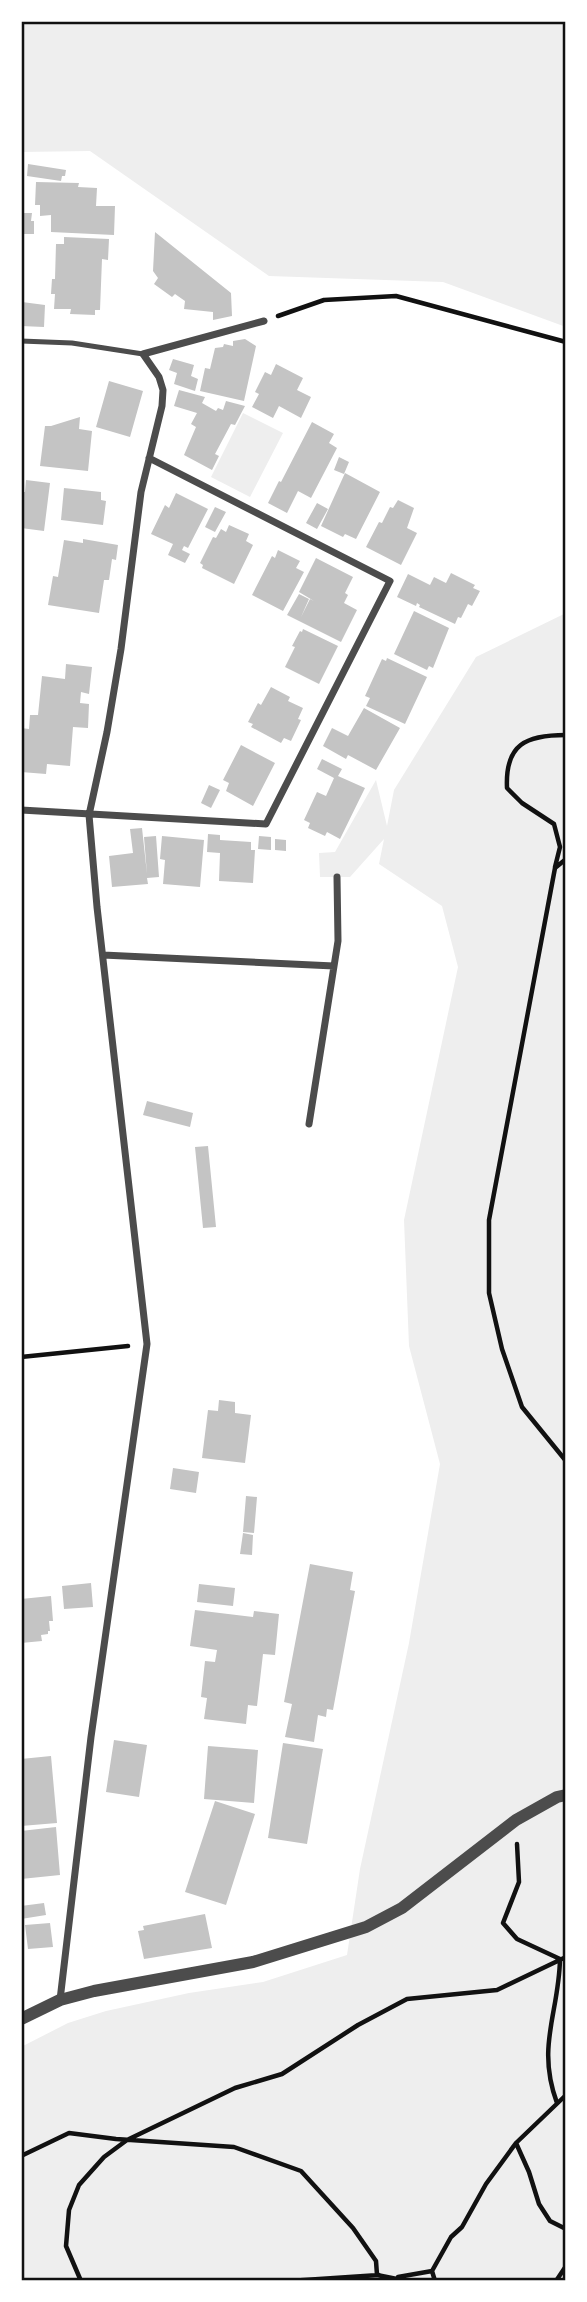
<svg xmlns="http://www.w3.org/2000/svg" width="587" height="2302" font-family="'PT Sans',sans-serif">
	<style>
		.green { fill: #eee }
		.building { fill: #c4c4c4 }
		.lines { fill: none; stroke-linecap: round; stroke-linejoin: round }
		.path { stroke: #111; stroke-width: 4.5 }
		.service { stroke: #4c4c4c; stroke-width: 5 }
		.minor { stroke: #4c4c4c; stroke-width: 7 }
		.tertiary { stroke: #4c4c4c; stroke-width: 12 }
		.neatline { fill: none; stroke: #111; stroke-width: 2.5 }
	</style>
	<rect width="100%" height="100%" fill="#fff"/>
	<path class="green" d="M21,21H566V327L443,282L269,276L90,151L21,152Z
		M243,413L283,433L250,497L211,477Z
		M566,613V2281H21V2047L68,2023L106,2011L189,1993L263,1982L347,1955L360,1869L409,1643L440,1464L409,1346L404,1220L458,967L442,906L379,864L384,839L350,877H320L319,853L335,852L376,780L387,826L394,790L476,657Z"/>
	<path class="building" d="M28,164L66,170L65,176H62L61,181L27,176Z
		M36,182L79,183L78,187L97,188L96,206H115L114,235L51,232V215L40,216V205H35Z
		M24,213H32L31,221H34V234H24Z
		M155,232L231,293L232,316L213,320V312L184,309L185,301L175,294L172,297L154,284L158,278L153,271Z
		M64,237L109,239L108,260L102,259L100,310H95V315L70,314L71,309H54L55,294H51L52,279H55L56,244H64Z
		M22,302L45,305L44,327L21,326Z
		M245,339L256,346L244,401L200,391L205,368L210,369L215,348L223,347L224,344L233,346V341Z
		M173,359L194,365L191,376L198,379L195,391L174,384L177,373L169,370Z
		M276,364L303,378L297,390L311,397L301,418L279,406L273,418L252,407L259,394L255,392L265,372L271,375Z
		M109,381L143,391L130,437L96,427Z
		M179,390L205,397L202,403L216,411L218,408L223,410L226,401L245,406L235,425L231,424L215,454L219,456L212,470L184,455L196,427L191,424L197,413L174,406Z
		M80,417L79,429L92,431L88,471L40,466L45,426H51Z
		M312,422L334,434L329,443L337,448L311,498L298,491L287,513L268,503L279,481L281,482Z
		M339,457L349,462L344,474L334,470Z
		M345,473L380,492L356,539L345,534L343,537L321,526Z
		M26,480L50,483L44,531L21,528V492H25Z
		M64,488L101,492V500L106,501L103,525L61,520Z
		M176,493L208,509L188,548L184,546L182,550L190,554L185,563L168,555L173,544L151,534L165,505L169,508Z
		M398,500L414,508L407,528L417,533L401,565L366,547L379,522L382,523L390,507L393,508Z
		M317,503L328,509L317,529L306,523Z
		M215,507L226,512L215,532L205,527Z
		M229,525L249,534L246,541L253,545L234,584L202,568L203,565L200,563L213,537L216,538L221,529L226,532Z
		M83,539L118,545L116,560L112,559L109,580H104L99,613L48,605L53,576L58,577L64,540L83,543Z
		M278,550L300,561L296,568L304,572L283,611L252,595L272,556L275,558Z
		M316,558L353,577L345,593L348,595L344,603L357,610L341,642L287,615L299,594L309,599L301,617L310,599L314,601L299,592Z
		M451,573L475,585L473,588L480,591L472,606L468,604L461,618L458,617L455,624L419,607L420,605L417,603L416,606L397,597L408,574L430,585L434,577L446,583Z
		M414,611L449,628L433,668L429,666L427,670L394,654Z
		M303,629L338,646L319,684L285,667L295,647L292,646L300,631L302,632Z
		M387,658L427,677L405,724L366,706L370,698L365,696L382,659L386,661Z
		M66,664L92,667L89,694L81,692L80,703L89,704L88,728L73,727L70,766L47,764L46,774L21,772V728L29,729L30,715H38L42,676L65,679Z
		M271,687L290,697L288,701L303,708L298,719L301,720L291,741L284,738L281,743L251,727L253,724L248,722L258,703L261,705Z
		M364,708L400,728L376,770L348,755L346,759L323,746L332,728L348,736Z
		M241,745L275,763L253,806L226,791L229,783L223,780Z
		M322,759L342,769L338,776L365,788L340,839L327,832L325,836L308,828L310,823L304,820L317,792L326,796L334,778L317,769Z
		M209,785L220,790L211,808L201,803Z
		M142,828L147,874L144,837L156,836L159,877L147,878L148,884L112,887L109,856L133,853L130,829Z
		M208,834L220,835V840L251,842V850H255L253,883L219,881L220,853L207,852Z
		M162,836L204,840L200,887L163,884L165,860L160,859Z
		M259,836L271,837V850L258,849Z
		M275,839L286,840V851L275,850Z
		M147,1101L193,1113L190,1127L143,1115Z
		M208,1146L216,1227L203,1228L195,1147Z
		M219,1400L235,1402V1413L251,1415L245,1463L202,1458L208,1410L218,1411Z
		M173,1468L199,1472L196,1493L170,1489Z
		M246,1496L257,1497L254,1533L243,1532Z
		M243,1533L253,1535L252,1555L240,1554Z
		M310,1564L353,1572L350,1590L355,1591L333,1710L327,1709L326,1717L318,1715L314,1742L285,1737L292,1704L284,1702Z
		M91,1583L93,1607L64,1609L62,1586Z
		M199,1584L235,1588L233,1606L197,1602Z
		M51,1596L53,1621H49L50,1631H48V1634L41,1635L42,1641L21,1643V1599Z
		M195,1610L253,1617L254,1611L279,1614L275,1655L263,1654L257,1706L248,1705L246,1724L204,1719L207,1698L201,1697L205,1661L215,1662L217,1650L190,1646Z
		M114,1740L147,1745L139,1797L106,1792Z
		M283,1743L323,1749L307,1844L268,1838Z
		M208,1746L258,1750L254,1803L204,1799Z
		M51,1756L57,1823L21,1826V1759Z
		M215,1801L255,1814L226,1905L185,1892Z
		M56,1827L60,1875L21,1879V1831Z
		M44,1903L46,1915L21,1919V1906Z
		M205,1914L212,1948L144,1959L138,1931L144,1930L143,1926Z
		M50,1923L53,1947L28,1949L25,1925Z"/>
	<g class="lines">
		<path class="path" d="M278,316L324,300L396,296L566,342
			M566,859L555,868L489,1220V1293L502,1349L522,1407L566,1461
			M555,867L560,847L554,824L522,803L507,788C505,744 526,735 566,735
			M21,1357L128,1346
			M517,1844L519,1882L503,1923L517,1939L560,1959C559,2013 536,2046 557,2103
			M516,2143L529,2172L539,2204L550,2221L566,2229
			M21,2156L69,2133L116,2139L234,2147L301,2171L353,2228L376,2261L377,2275L407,2281
			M398,2277L432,2271
			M81,2281L66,2246L69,2210L79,2185L104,2157L127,2140L235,2088L282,2074L358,2025L407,1999L497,1990L566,1957
			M289,2281L379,2275
			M435,2281L432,2271L451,2237L462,2227L486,2184L516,2143L566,2095
			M556,2281L566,2266"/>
		<path class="service" d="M21,341L72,343L143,354"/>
		<path class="minor" d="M21,810L266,824L390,581L149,458
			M103,955L334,966
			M309,1124L338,941L337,877
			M60,2000L91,1737L147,1344L97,907L89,815L107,732L121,649L141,492L162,406L163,390L159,377L143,354L264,321"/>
		<path class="tertiary" d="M21,2019L60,2000L94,1991L253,1962L366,1927L402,1908L516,1820L557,1797L566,1795"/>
	</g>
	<rect width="587" height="2302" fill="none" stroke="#ffffff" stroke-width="46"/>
	<rect x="23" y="23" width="541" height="2256" class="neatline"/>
</svg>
